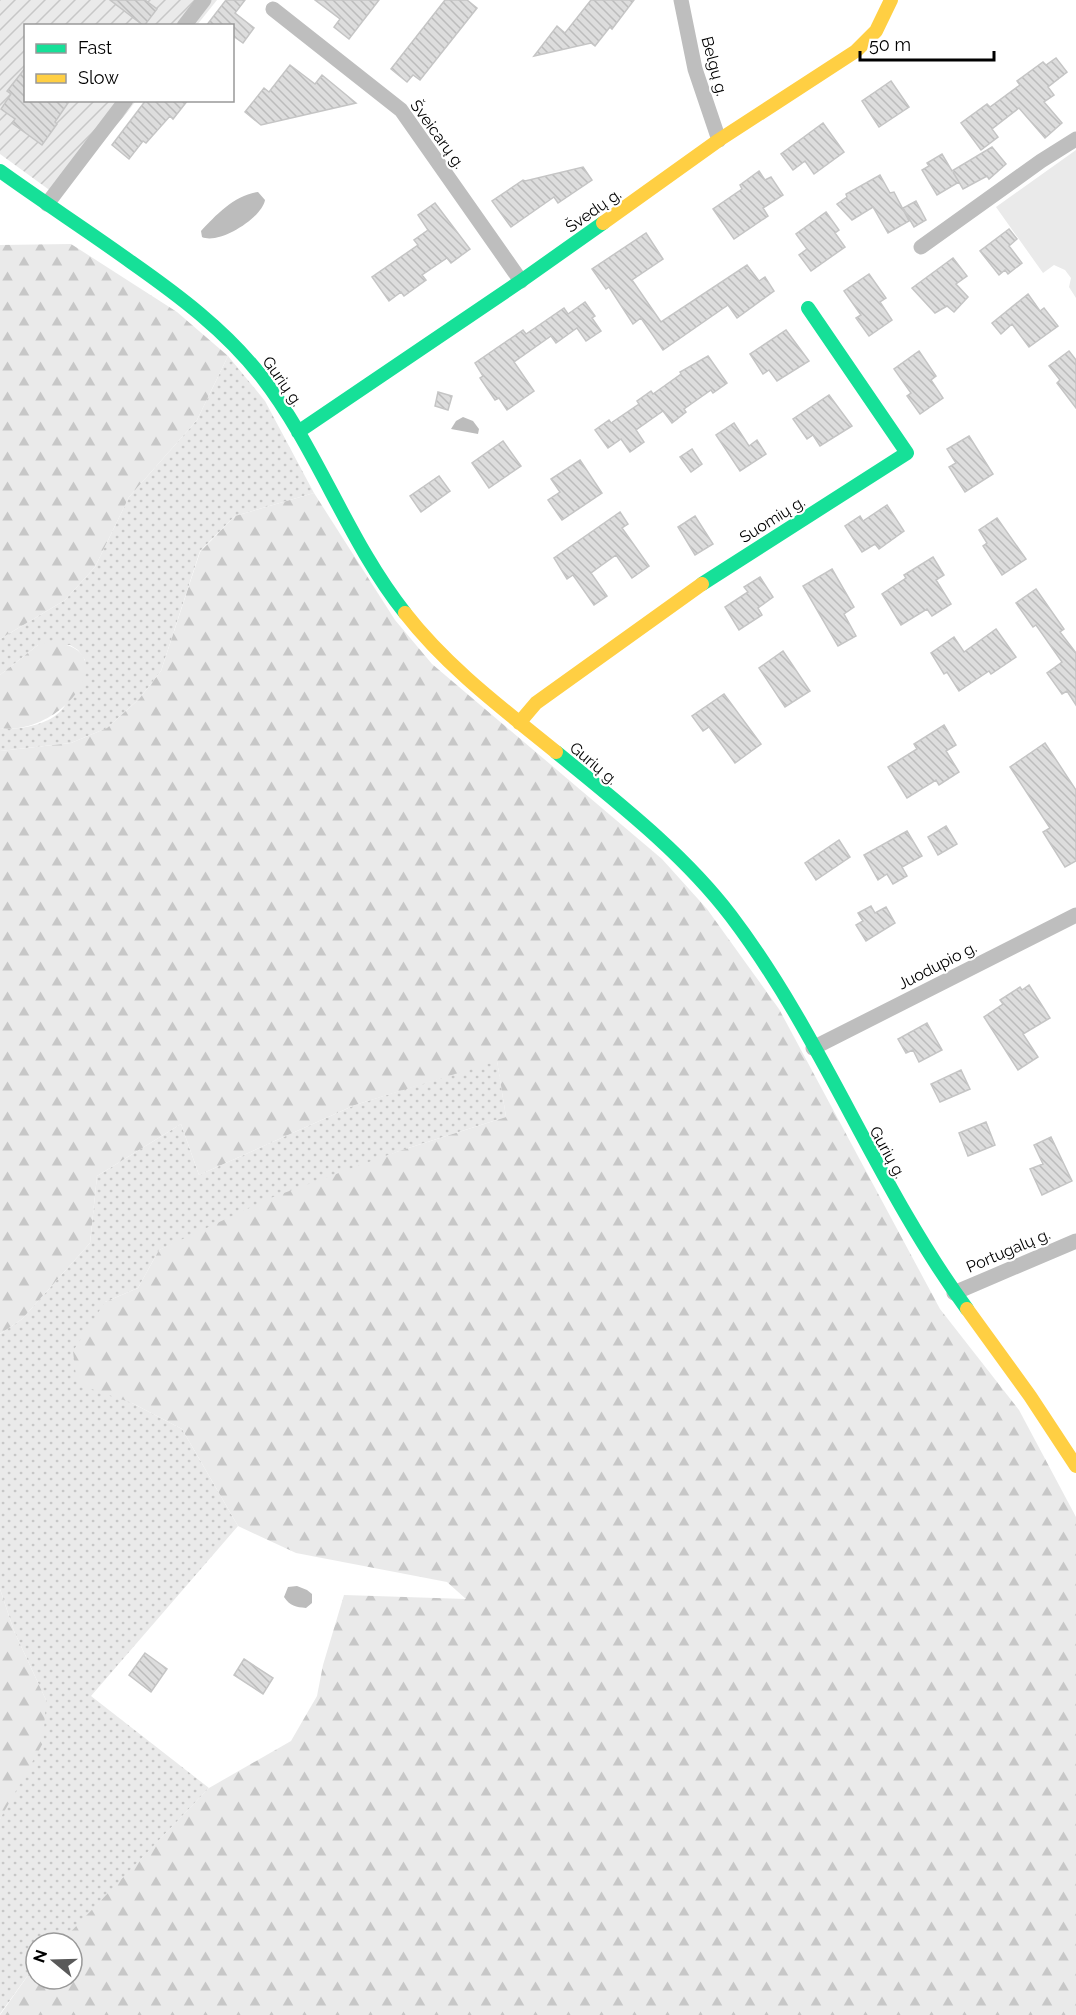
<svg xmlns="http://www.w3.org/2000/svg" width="1076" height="2015" font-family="Raleway,sans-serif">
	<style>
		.grass { fill: url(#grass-dots) }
		.forest { fill: url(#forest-firs) }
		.park { fill: #eaeaea }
		.garden { fill: url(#garden-furrows) }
		.water { fill: #bcbcbc }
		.building { fill: url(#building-back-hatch); stroke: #c5c5c5; stroke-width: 1.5 }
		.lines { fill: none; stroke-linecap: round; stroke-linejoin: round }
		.street { stroke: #bebebe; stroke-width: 15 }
		.fast { stroke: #16e098; stroke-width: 14 }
		.slow { stroke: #ffcf43; stroke-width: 14 }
		.labels { text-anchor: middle; stroke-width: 4.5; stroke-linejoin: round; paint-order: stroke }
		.street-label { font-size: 16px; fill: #000; stroke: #fff }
	</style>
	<defs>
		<pattern id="grass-dots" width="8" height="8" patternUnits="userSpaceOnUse" patternTransform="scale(1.5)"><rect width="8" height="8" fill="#eaeaea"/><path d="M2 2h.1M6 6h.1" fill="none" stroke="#c7c7c7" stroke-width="1.8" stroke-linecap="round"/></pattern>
		<pattern id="forest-firs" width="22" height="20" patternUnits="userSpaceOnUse" patternTransform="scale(1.5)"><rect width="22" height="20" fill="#eaeaea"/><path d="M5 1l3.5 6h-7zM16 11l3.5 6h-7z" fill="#c7c7c7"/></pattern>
		<pattern id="garden-furrows" width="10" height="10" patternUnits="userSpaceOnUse" patternTransform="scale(1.5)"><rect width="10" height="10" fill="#eaeaea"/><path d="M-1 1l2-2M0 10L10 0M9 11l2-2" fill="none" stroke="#c7c7c7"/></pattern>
		<pattern id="building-back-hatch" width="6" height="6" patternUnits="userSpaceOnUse" patternTransform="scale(1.5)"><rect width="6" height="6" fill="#ddd"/><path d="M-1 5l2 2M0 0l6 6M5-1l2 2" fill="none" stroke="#bcbcbc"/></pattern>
	</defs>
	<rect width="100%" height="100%" fill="#fff"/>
	<path class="grass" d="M228,356L265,401L314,493L235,516L200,551L161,671L139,699L107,728L71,743L0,751V728C19,731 53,724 64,707C73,693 78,675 85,660L78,650L70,645H38L0,675V639L65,600L95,567L129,497L197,420Z
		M497,1060L506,1117L399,1151L159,1250L138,1288L105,1302L132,1403L182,1429L238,1526L91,1696L209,1788L62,1942L36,1943V1964L0,2014V1819L46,1700L14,1631L0,1589V1334L22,1319L90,1243L97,1176L181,1124L199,1175L355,1105Z"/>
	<path class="forest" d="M71,244L177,312L228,356L197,420L129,497L95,567L65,600L0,639V245Z
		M314,493L395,620L432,664L662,859L707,909L779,1009L940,1309L1019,1410L1076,1517V2015H0L36,1964V1979H72V1943H60L209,1788L291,1741L317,1696L323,1665L344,1595L466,1599L447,1582L296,1553L238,1526L182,1429L132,1403L77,1384L73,1351L105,1302L138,1288L159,1250L273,1197L399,1151L506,1117L497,1061L355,1105L199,1175L181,1124L97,1176L90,1243L22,1319L0,1334V751L71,743L107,728L139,699L161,671L200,552L235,516Z
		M49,642C129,646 64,737 0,728V675L38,645Z
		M0,1589L14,1631L46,1700L43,1743L0,1819Z"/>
	<path class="park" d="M1076,150V298L1069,287L1071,278L1065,270L1054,265L1043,273L996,207Z"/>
	<path class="garden" d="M0,0H217L197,25L26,26V100L136,101L59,197L0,154Z"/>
	<path class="water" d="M258,192L265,200C262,218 219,245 202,237L201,231C216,215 235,195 258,192Z
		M463,417L473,421L479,429L478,434L451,429L456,421Z
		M297,1586L307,1590L312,1594V1603L306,1608C296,1607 290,1606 284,1597L288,1587Z"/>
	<path class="building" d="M110,0H145L157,9L144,26Z
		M226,0H245L235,13L254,28L243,43L232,35V26H206Z
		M315,0H379L349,39L334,27L340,19Z
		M445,0H467L477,8L420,80L413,75L407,82L391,69Z
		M591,0H634L612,29L610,27L595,46L591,43L534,56L557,26L565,33Z
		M1056,58L1067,72L1048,87L1054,95L1044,102L1062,123L1045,138L1019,108L992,129L998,137L981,150L961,123L987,104L990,107L1020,85L1017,81L1043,62L1046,65Z
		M290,65L315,84L322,75L356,103L261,125L245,112L264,88L269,92Z
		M26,67V100H70L55,122L57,124L42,145L12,123L15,119L1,109L11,94L7,91Z
		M891,81L909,107L879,127L862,101Z
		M146,100H188L173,119L170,116L146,143L143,141L129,159L112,145Z
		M823,123L844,152L814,174L805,161L793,170L781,154Z
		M992,147L1006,164L989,179L987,176L963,189L953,172L959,182L937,195L922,170L929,166L927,163L942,154L952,171Z
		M583,167L592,180L558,203L554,197L511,227L492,201L523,180L525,181Z
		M759,171L765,180L771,177L783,195L763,208L768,216L734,239L713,209L742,189L740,185Z
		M880,175L890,193L894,192L909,221L888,233L873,207L852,220L837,204L847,197L846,194Z
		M916,201L926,220L914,227L903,208Z
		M435,203L470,249L451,263L447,258L422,275L426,280L404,296L401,292L389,301L372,277L418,245L414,240L428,230L418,215Z
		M826,212L839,230L835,233L845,247L811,271L799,255L807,249L796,234Z
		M1009,229L1017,239L1009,246L1022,263L1008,274L1005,270L999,275L980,251Z
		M646,233L663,259L632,280L661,322L747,265L759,281L765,277L774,291L737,318L728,305L663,350L641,318L633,324L609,287L606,289L592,269Z
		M953,258L967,276L956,284L968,297L954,312L947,306L935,313L912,288Z
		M869,274L886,298L880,302L892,320L869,336L856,318L861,315L844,291Z
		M1028,294L1040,311L1044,308L1058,326L1029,347L1012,324L1001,334L992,323Z
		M585,302L595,316L592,318L601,331L586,341L577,328L556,343L551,336L514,362L534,391L507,410L499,398L495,400L480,378L483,376L475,363L523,330L526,334L564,308L568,314Z
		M786,330L809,361L777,381L769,370L763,374L750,354Z
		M919,351L936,376L931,380L943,398L920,414L907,396L911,393L894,369Z
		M1069,351L1076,360V408L1057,383L1060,380L1049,366Z
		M708,356L727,383L713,393L711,390L684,409L686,412L672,423L663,411L636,430L644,442L630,452L621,439L608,448L595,430L609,420L611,423L639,404L637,401L651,391L653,394L681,374L680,372Z
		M438,392L452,396L448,410L435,406Z
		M829,395L852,426L820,446L813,435L807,439L793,419Z
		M734,423L749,446L757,440L766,454L740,471L716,435Z
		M969,436L993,474L965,492L949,467L956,463L947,449Z
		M503,441L521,466L489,488L472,463Z
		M692,449L702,464L691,472L680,457Z
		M580,460L602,493L562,520L548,500L560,492L551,479Z
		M439,476L450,491L421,512L410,496Z
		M887,505L904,531L879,549L875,544L862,552L845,526L860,516L863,521Z
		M620,512L628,524L622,528L649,566L632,578L616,555L591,573L607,596L594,605L573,575L567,579L554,558Z
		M695,516L713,544L695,555L678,527Z
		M997,518L1026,559L1002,575L983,546L987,543L979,530Z
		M933,557L944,575L936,580L951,604L932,616L927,609L901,625L882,594L906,578L904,575Z
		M832,569L854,607L844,614L856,636L838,646L803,586Z
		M760,577L773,597L758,608L762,615L739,630L725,607L748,592L744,587Z
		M1036,589L1064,629L1060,632L1076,653V705L1067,691L1062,694L1047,673L1062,662L1036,625L1033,627L1016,603Z
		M996,629L1016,657L991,674L989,671L959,691L947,672L944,674L931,653L954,637L964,652Z
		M783,651L810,691L785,707L759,668Z
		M724,694L761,744L735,763L709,727L703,731L692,716Z
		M944,725L956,745L946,751L959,772L939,785L936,780L907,798L888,767L917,749L914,744Z
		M1045,743L1076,790V861L1065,867L1043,832L1050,828L1010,767Z
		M946,826L957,844L938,855L928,837Z
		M907,831L922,856L902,867L907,876L893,884L887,874L878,880L864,855Z
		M839,840L850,857L816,880L805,863Z
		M871,906L875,913L886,907L895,923L866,941L856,925L863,921L858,913Z
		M1029,985L1050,1018L1023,1034L1038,1057L1018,1070L984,1017L1003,1004L1000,1000L1020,987L1022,990Z
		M927,1023L942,1050L919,1062L913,1050L906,1053L898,1039Z
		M961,1070L970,1089L940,1102L931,1084Z
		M986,1122L995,1145L968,1156L959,1133Z
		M1051,1137L1072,1181L1042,1195L1030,1169L1043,1164L1034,1145Z
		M145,1653L167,1669L151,1692L129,1675Z
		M244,1659L273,1678L263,1694L234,1675Z"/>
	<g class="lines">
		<path class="street" d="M681,0L695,69L719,140
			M273,9L401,110L521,281
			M184,26L204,0
			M47,204L126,100
			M921,247L1041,161L1076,139
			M813,1048L1076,915
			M954,1293L1076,1241"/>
		<path class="fast" d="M0,171C43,202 88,231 131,262C178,295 225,330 261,376C318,449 347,540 405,613
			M298,432L521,281L603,223
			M702,584L907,453L808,308
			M556,752C617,802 683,853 731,916C823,1037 876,1185 967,1309"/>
		<path class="slow" d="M603,223L719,140L856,51L876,31L891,0
			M405,613C447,667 503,709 556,752
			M519,723L536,703L702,584
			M967,1309L1030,1396L1076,1466"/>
	</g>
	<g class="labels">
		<g class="street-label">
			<text transform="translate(715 66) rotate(75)" y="6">Belgų g.</text>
			<text transform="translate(438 134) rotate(54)" y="6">Šveicarų g.</text>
			<text transform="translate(593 210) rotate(-35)" y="6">Švedų g.</text>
			<text transform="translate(283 381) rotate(55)" y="6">Gurių g.</text>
			<text transform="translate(772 519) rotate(-32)" y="6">Suomių g.</text>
			<text transform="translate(594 763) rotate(40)" y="6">Gurių g.</text>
			<text transform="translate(937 965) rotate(-27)" y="6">Juodupio g.</text>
			<text transform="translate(888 1152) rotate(61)" y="6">Gurių g.</text>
			<text transform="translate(1008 1250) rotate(-23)" y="6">Portugalų g.</text>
		</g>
	</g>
	<rect x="24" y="24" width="210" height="78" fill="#ffffff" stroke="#999999" stroke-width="1.5"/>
	<rect x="36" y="44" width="30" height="9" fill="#16e098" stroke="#999999" stroke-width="1.5"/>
	<text x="78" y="54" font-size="18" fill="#000000">Fast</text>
	<rect x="36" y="74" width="30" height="9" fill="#ffcf43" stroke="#999999" stroke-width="1.5"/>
	<text x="78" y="84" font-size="18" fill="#000000">Slow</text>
	<g transform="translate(54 1961) rotate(289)"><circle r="28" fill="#ffffff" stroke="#999999" stroke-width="1.5"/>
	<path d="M0-4.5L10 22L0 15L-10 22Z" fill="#595959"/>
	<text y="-9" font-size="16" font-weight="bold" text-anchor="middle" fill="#000000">N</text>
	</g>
	<path d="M860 51v9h134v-9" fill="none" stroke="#000000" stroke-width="3"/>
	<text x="869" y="51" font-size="18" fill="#000000" stroke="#ffffff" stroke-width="4.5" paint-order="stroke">50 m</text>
</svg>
